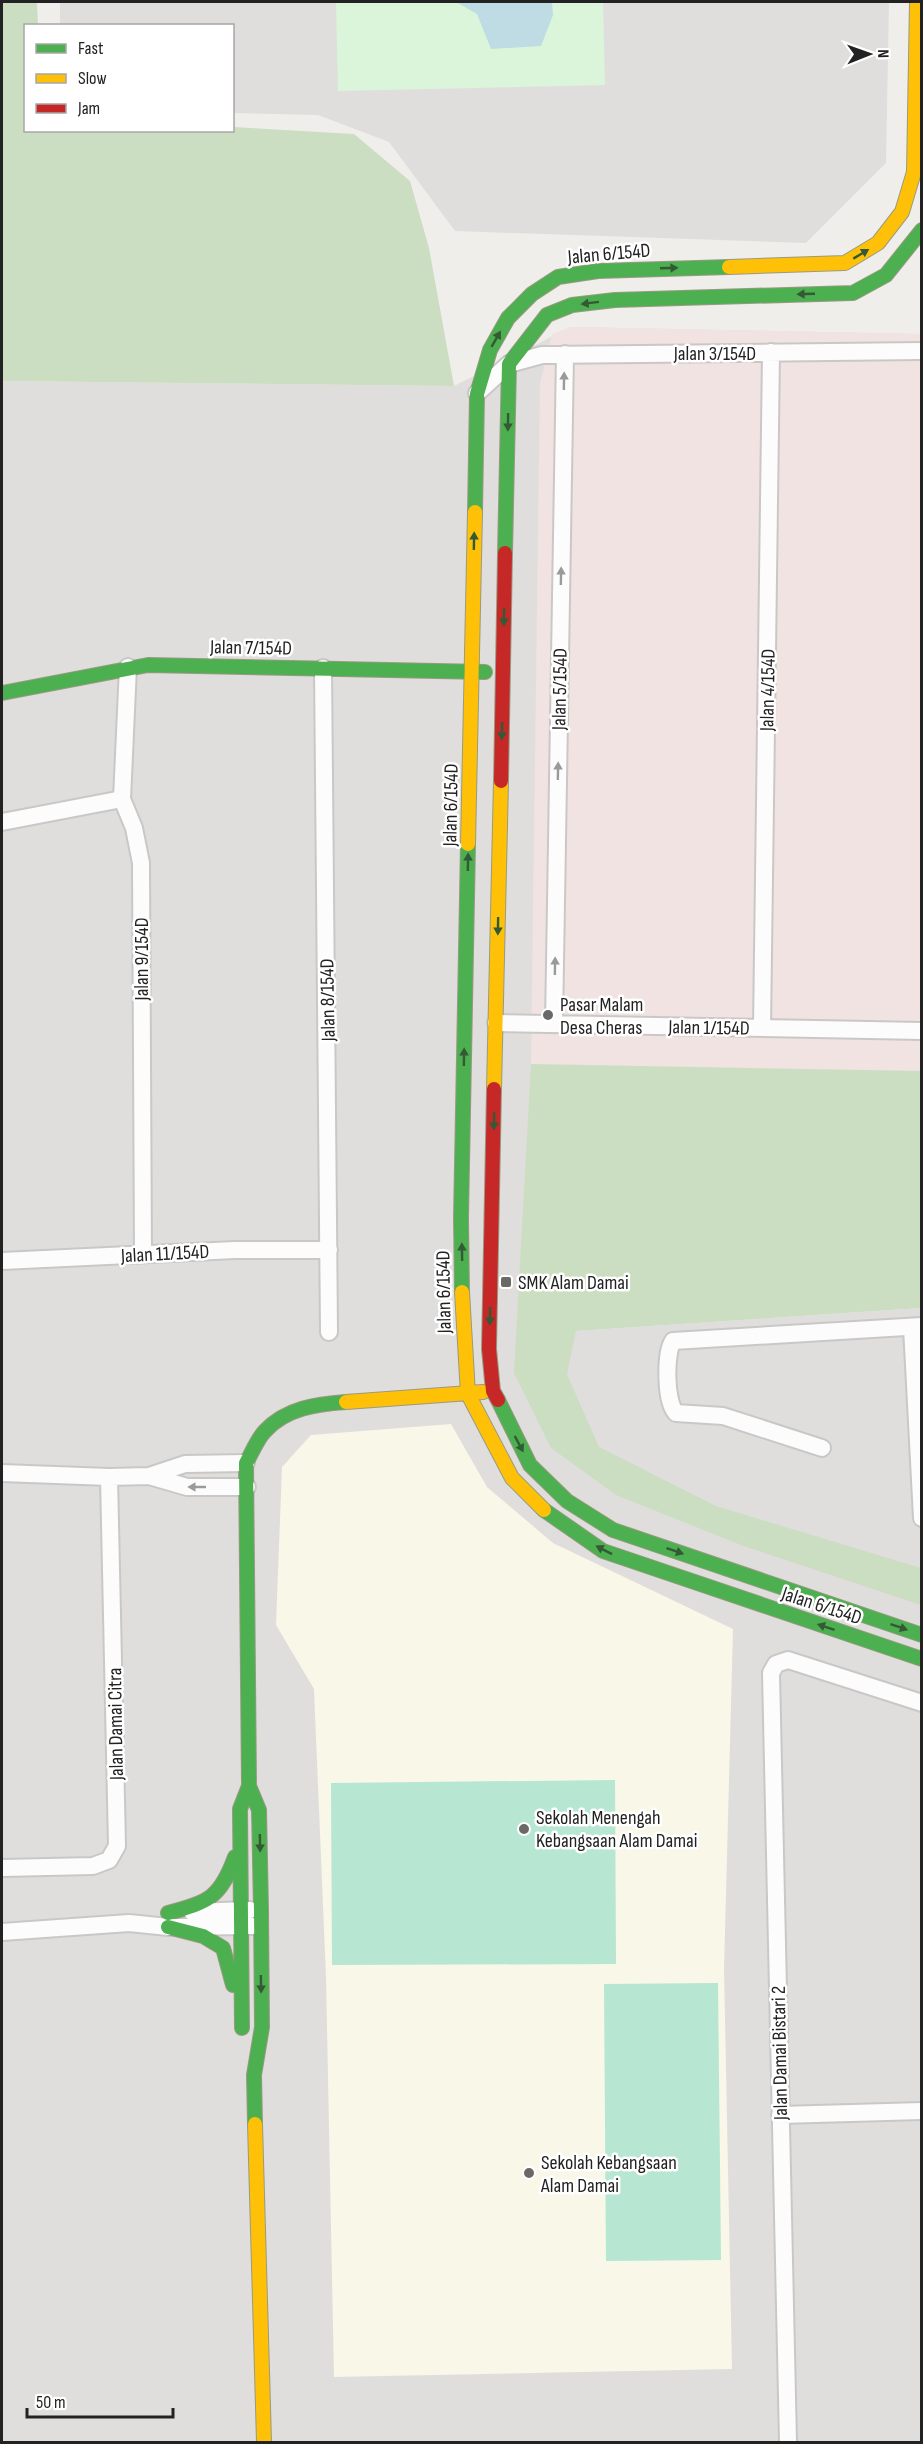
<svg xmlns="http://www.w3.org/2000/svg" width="923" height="2444" font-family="'Sofia Sans Condensed',sans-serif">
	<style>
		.residential { fill: #dfdedc }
		.commercial { fill: #f1e3e1 }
		.education { fill: #f8f7e8 }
		.forest { fill: #cbdec1 }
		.park { fill: #daf5da }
		.pitch { fill: #b7e6d2 }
		.water { fill: #bfdbe3 }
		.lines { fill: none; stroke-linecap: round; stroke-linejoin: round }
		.street-casing { stroke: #c9c8c7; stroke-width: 20 }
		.fast-casing { stroke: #999a82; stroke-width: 16 }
		.slow-casing { stroke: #999a82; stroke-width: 16 }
		.jam-casing { stroke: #999a82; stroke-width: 16 }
		.street { stroke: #fdfcfc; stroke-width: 16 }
		.fast { stroke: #4caf50; stroke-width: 14 }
		.slow { stroke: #ffc107; stroke-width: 14 }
		.jam { stroke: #c62828; stroke-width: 14 }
		.oneway { fill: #335a34 }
		.oneway2 { fill: #9a9a9a }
		.poi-dot { fill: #6a6968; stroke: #fff; stroke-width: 2 }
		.labels { text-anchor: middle; stroke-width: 5; stroke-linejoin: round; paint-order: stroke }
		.street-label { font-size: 20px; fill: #222; stroke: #fff }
		.poi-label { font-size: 20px; fill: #222; stroke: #fff; text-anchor: start }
	</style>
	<rect width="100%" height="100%" fill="#f0eeeb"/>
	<path class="residential" d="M60,2H889L886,163L806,243L455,231L389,142L318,115L233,113L232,26L60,25Z
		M571,327L921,334V1071L531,1064L576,1331L921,1308V2442H2V381L454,386Z"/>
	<path class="commercial" d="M571,327L921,334V1071L531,1064L540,384L552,334Z"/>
	<path class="education" d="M451,1424L487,1487L553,1543L733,1629L724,1969L732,2369L334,2377L326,1977L314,1689L276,1625L282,1467L311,1435Z"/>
	<path class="forest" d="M2,2H37L38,25L26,26V130H232L233,127L354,134L410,181L429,248L454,386L2,381Z
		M531,1064L921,1071V1308L576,1331L567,1374L599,1447L716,1506L921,1568V1605L746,1547L616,1495L551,1448L514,1373Z"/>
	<path class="park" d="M336,2H603L605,85L338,91Z"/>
	<path class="pitch" d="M615,1780L616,1964L332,1965L331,1783Z
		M718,1983L721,2260L606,2261L604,1984Z"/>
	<path class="water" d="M456,2H552L553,15L541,46L491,49L477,14Z"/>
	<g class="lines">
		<defs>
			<path id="street" d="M477,393L509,364L542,355L922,351
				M128,667L122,799L134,828L141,863L143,1254
				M323,668L329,1332
				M2,822L122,799
				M496,1023L922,1031
				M554,1024L565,354
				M762,1028L771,352
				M2,1261L235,1250H329
				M912,1327L922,1518
				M822,1448L723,1416L676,1413C665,1402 665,1353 673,1341L922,1326
				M2,1473L109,1477L149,1476L185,1464L246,1463
				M149,1476L187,1487H247
				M2,1868L93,1866L109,1860L117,1846L109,1477
				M192,1912L250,1910
				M2,1932L129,1923L168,1927L252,1926
				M780,2115L922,2111
				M788,2442L771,1673L776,1664L788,1660L922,1703"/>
			<path id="fast" d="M475,512L477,394L490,350L508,318L532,294L558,277L598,271L729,267
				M505,553L509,364L547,315L572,305L615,300L853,293L886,275L922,230
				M2,693L148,665L485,672
				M462,1292L461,1218L468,844
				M498,1400L530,1465L567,1501L613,1530L922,1635
				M544,1510L603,1551L922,1659
				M168,1913C209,1902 220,1898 235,1857
				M168,1927L203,1936L223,1948L233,1985
				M242,2028L240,1809L249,1786
				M255,2124L254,2075L262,2027L261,1910L259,1810L249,1786L246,1463C252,1453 257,1439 265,1431C286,1408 317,1404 346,1402"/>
			<path id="slow" d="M729,267L845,263L878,243L902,212L914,172L917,2
				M468,844L475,512
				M494,1089L501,781
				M462,1292L468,1394L512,1478L544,1510
				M346,1402L483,1392
				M255,2124L264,2442"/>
			<path id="jam" d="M501,781L505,553
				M494,1089L489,1349L493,1391L498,1400"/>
		</defs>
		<use href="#street" class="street-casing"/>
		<use href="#fast" class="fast-casing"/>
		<use href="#slow" class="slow-casing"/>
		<use href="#jam" class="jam-casing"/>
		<use href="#street" class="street"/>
		<use href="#fast" class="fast"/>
		<use href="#slow" class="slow"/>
		<use href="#jam" class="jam"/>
	</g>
	<defs><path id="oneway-solid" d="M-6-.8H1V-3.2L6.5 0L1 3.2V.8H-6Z" transform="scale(1.5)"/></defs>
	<g class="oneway">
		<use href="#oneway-solid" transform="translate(861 254) rotate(-31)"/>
		<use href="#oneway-solid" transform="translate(669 268) rotate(-2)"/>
		<use href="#oneway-solid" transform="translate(806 294) rotate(178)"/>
		<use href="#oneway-solid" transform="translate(590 303) rotate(173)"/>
		<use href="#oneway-solid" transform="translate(496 339) rotate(-60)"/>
		<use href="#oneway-solid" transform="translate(508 422) rotate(91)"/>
		<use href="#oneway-solid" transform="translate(474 541) rotate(-89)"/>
		<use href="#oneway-solid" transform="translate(504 617) rotate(91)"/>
		<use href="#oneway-solid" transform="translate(502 731) rotate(91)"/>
		<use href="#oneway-solid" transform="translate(468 862) rotate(-89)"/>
		<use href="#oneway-solid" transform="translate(498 926) rotate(91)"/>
		<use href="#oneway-solid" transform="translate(464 1057) rotate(-89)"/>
		<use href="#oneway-solid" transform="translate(494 1121) rotate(91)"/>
		<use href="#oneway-solid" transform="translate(462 1252) rotate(-91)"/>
		<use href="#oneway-solid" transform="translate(490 1316) rotate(91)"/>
		<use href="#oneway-solid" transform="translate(519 1444) rotate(62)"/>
		<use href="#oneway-solid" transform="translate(604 1550) rotate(-153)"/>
		<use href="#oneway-solid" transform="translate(675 1551) rotate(19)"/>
		<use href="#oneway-solid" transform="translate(826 1627) rotate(-162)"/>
		<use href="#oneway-solid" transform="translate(899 1627) rotate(19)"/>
		<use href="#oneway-solid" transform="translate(260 1843) rotate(89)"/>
		<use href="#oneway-solid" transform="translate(261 1984) rotate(89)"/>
	</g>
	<g class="oneway2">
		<use href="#oneway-solid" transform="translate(564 381) rotate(-89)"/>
		<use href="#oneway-solid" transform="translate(561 576) rotate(-89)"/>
		<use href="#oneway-solid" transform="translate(558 771) rotate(-89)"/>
		<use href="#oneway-solid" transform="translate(555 966) rotate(-89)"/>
		<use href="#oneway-solid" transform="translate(197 1487) rotate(180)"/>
	</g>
	<g class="poi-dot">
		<circle cx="548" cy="1015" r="6"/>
		<rect x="500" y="1276" width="12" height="12" rx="3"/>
		<circle cx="524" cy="1829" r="6"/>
		<circle cx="529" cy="2173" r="6"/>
	</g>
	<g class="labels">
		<g class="street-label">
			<text transform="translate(609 253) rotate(-5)" y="7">Jalan 6/154D</text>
			<text x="715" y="360">Jalan 3/154D</text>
			<text transform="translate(251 647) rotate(1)" y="7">Jalan 7/154D</text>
			<text transform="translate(559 689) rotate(-89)" y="7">Jalan 5/154D</text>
			<text transform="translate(767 690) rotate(-89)" y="7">Jalan 4/154D</text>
			<text transform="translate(450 805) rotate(-89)" y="7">Jalan 6/154D</text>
			<text transform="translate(141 959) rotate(-90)" y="7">Jalan 9/154D</text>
			<text transform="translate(327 1000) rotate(-91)" y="7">Jalan 8/154D</text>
			<text transform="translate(709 1027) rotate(1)" y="7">Jalan 1/154D</text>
			<text transform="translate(165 1253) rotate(-3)" y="7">Jalan 11/154D</text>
			<text transform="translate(443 1292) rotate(-91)" y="7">Jalan 6/154D</text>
			<text transform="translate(822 1605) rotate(18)" y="7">Jalan 6/154D</text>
			<text transform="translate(115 1724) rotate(-91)" y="7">Jalan Damai Citra</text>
			<text transform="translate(779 2053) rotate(-91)" y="7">Jalan Damai Bistari 2</text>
		</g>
		<g class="poi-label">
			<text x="560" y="1011">Pasar Malam<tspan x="560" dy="23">Desa Cheras</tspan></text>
			<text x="518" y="1289">SMK Alam Damai</text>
			<text x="536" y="1824">Sekolah Menengah<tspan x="536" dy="23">Kebangsaan Alam Damai</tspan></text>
			<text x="541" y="2169">Sekolah Kebangsaan<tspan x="541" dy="23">Alam Damai</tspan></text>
		</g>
	</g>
	<rect width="923" height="2444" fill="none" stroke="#222222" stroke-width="6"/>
	<rect x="24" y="24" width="210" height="108" fill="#ffffff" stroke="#a7a7a7" stroke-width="1.5"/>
	<rect x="36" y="44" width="30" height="9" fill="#4caf50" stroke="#a7a7a7" stroke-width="1.5"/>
	<text x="78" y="54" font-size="18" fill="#222222">Fast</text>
	<rect x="36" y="74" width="30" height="9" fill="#ffc107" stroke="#a7a7a7" stroke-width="1.5"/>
	<text x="78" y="84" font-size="18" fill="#222222">Slow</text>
	<rect x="36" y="104" width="30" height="9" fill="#c62828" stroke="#a7a7a7" stroke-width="1.5"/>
	<text x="78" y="114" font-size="18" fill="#222222">Jam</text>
	<g transform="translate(869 54) rotate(89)" stroke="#ffffff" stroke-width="4.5" paint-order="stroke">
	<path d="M0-4.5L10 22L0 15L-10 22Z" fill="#222222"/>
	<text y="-9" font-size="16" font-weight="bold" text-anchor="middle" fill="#222222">N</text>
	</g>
	<path d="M27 2408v9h146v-9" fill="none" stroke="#222222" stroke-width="3"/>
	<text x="36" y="2408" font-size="18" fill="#222222" stroke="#ffffff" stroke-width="4.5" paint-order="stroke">50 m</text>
</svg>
